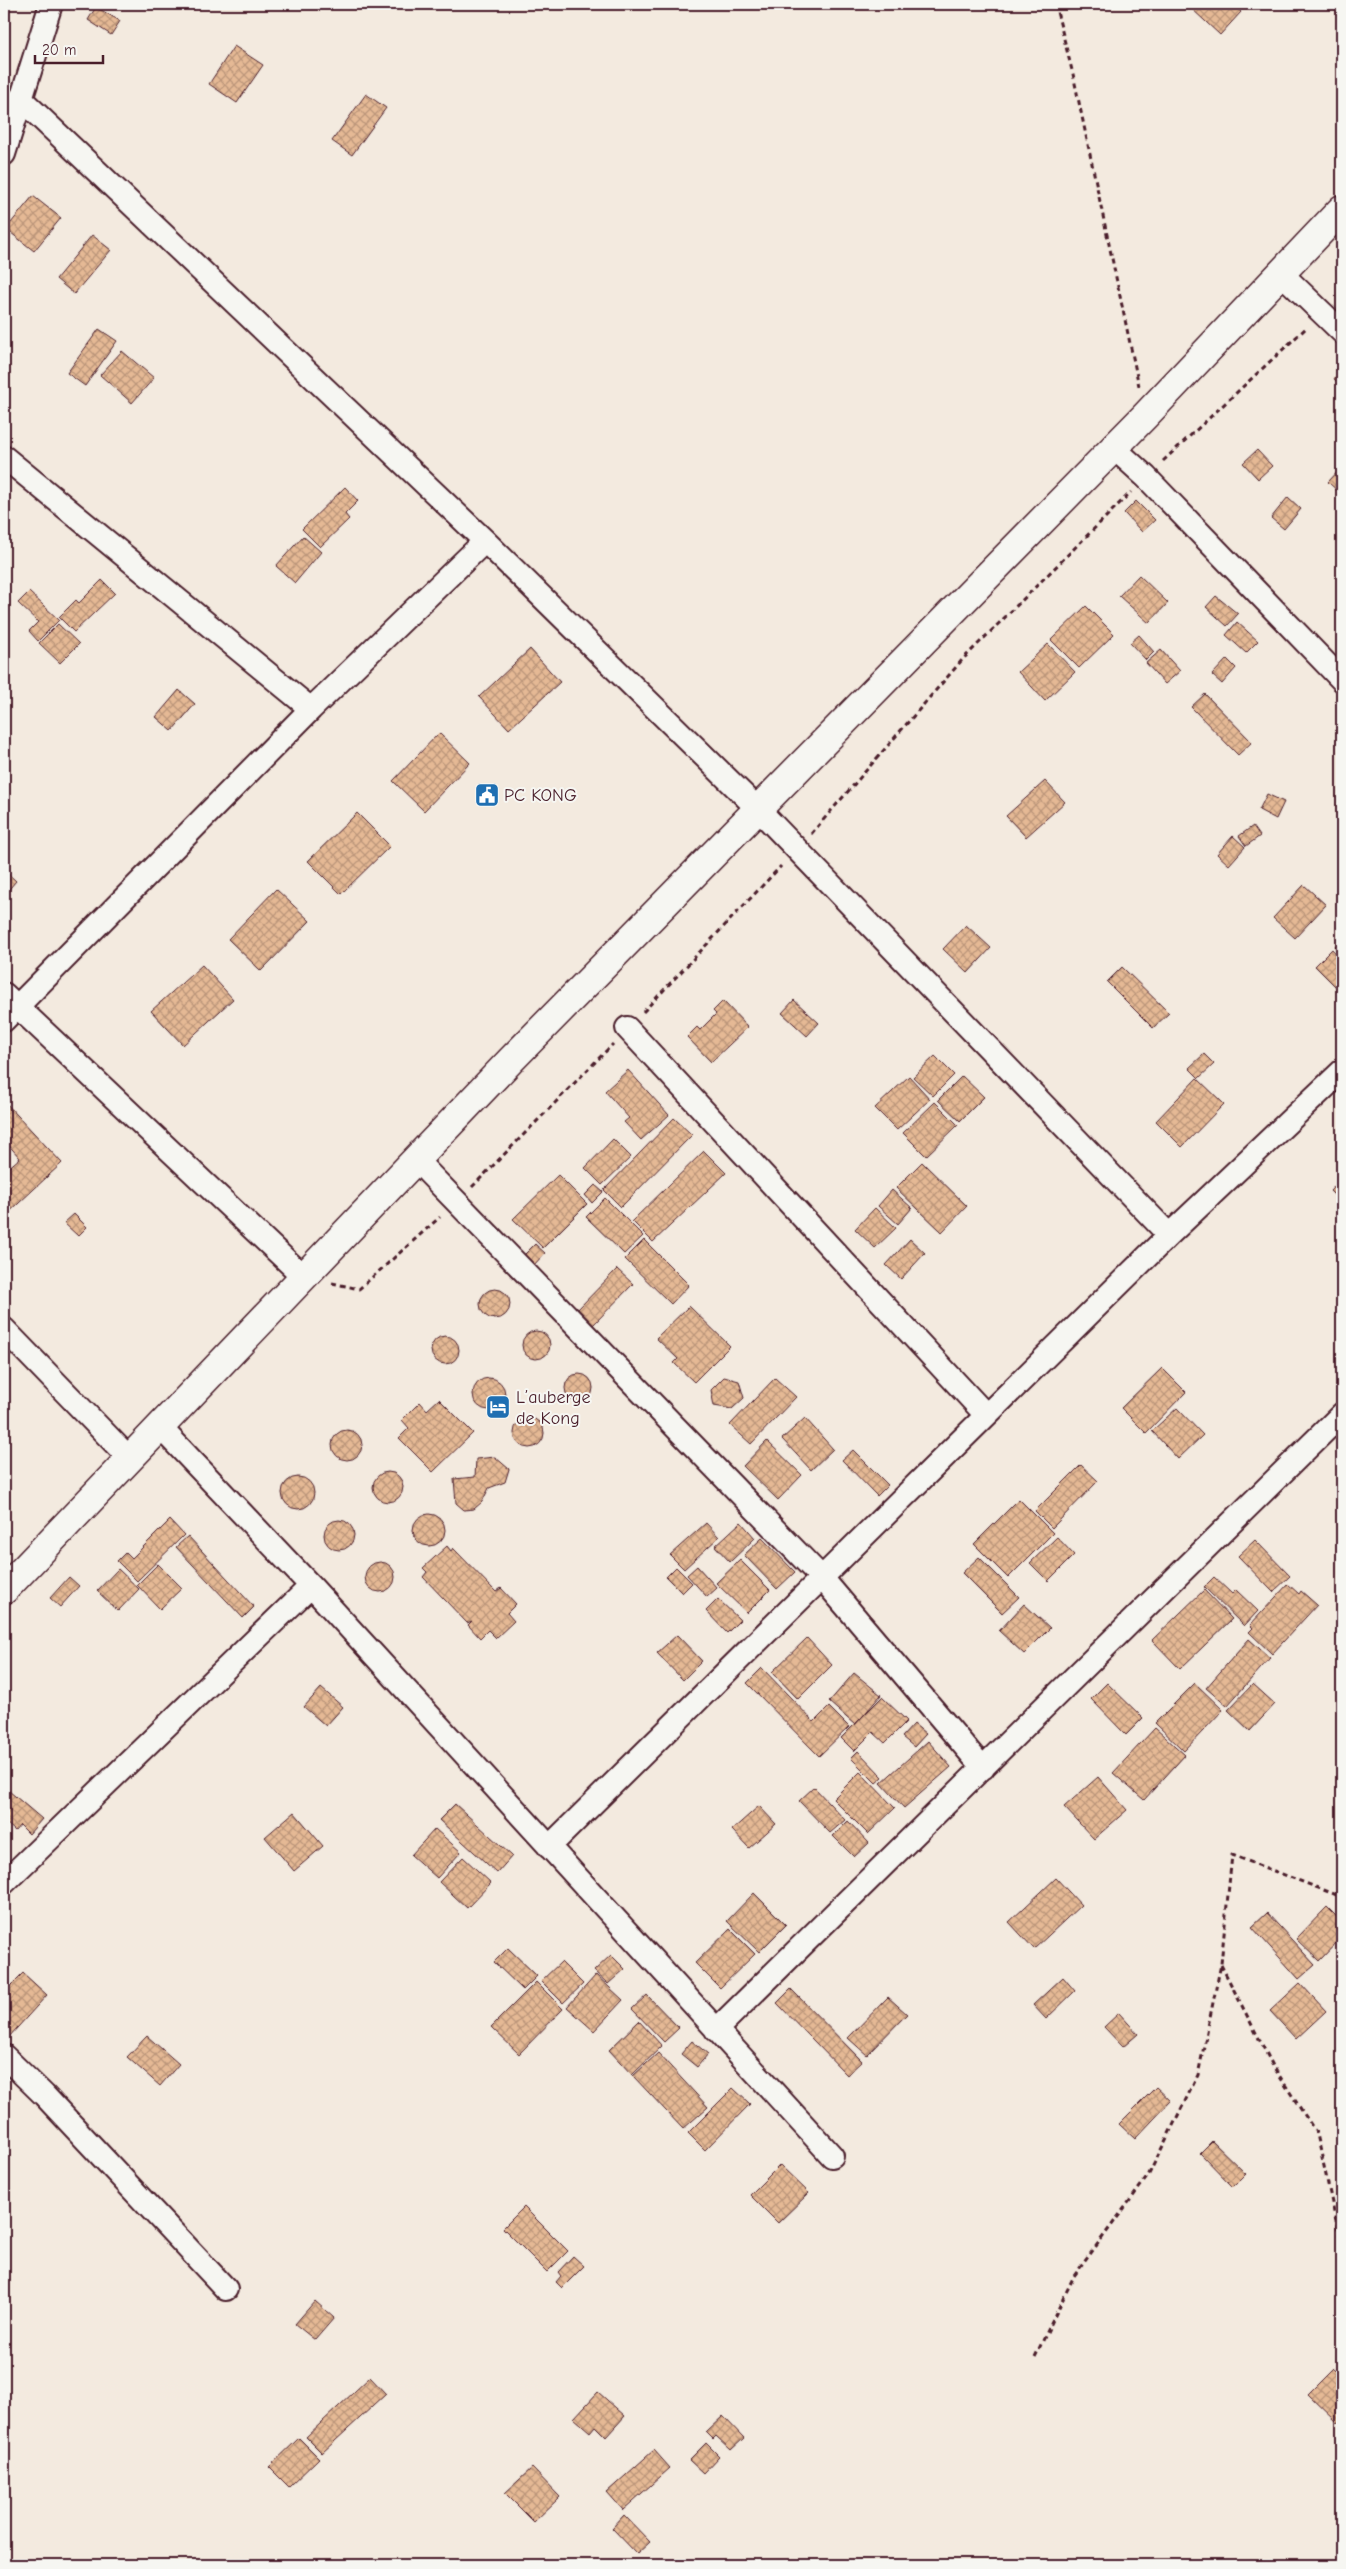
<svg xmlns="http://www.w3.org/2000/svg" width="1346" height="2569" font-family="'Comic Neue',sans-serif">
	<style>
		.building { fill: url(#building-cross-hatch); stroke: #4a1f2b }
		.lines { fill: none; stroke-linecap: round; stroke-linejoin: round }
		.street-casing { stroke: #4a1f2b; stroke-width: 26 }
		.secondary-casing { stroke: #4a1f2b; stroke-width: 31 }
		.path { stroke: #4a1f2b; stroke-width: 3; stroke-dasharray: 5 4; stroke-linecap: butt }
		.street { stroke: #f6f6f2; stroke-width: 22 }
		.secondary { stroke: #f6f6f2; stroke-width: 28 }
		.labels { text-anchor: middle; stroke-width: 4; stroke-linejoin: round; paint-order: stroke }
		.poi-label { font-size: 18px; fill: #4a1f2b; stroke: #f6f6f2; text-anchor: start }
	</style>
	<defs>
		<pattern id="building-cross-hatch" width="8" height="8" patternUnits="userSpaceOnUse" patternTransform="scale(1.25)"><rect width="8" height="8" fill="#e5b995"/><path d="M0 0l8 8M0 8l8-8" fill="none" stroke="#bc967a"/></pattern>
	</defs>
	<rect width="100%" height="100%" fill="#f3eadf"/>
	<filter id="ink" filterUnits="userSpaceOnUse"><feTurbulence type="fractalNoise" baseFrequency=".02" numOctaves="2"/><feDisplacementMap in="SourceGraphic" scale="10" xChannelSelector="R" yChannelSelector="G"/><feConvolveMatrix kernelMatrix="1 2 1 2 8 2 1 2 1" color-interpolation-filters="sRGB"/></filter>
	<g filter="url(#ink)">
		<path class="building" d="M1195,4H1233L1241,12L1220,35L1191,8Z
			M96,7L120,21L111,35L88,20Z
			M234,46L263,65L237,103L209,84Z
			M366,94L386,108L352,155L332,141Z
			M33,196L61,218L34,251L6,229Z
			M92,235L111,250L74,294L56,279Z
			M99,329L117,341L85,386L67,373Z
			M122,351L154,378L132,403L100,375Z
			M1342,368V386L1334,379Z
			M1257,450L1272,466L1258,479L1243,463Z
			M1342,467V495L1328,482Z
			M345,487L358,501L345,514L349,519L320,547L302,529Z
			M1288,497L1301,509L1284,529L1271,518Z
			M1136,501L1155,520L1142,532L1124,513Z
			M303,536L321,552L295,583L276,566Z
			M1139,575L1168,603L1149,623L1119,596Z
			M102,580L115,593L74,632L59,617L76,600L79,603Z
			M29,592L59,620L38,641L29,631L38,622L18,603Z
			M1216,596L1238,614L1227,626L1206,607Z
			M1086,606L1114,634L1079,668L1051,640Z
			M1237,622L1258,641L1246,653L1226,635Z
			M58,624L79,644L60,663L39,643Z
			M1139,635L1154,652L1146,660L1130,643Z
			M1048,644L1075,672L1045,701L1018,672Z
			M530,649L560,682L509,729L479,697Z
			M1161,650L1180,671L1165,684L1146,663Z
			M1227,659L1236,668L1222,684L1212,675Z
			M179,690L195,704L172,731L156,717Z
			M1205,694L1252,742L1238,755L1191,707Z
			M439,733L470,763L424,811L393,781Z
			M1045,781L1065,802L1026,837L1006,816Z
			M1267,794L1284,802L1276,819L1259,810Z
			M357,813L390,846L341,894L308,861Z
			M1253,826L1260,836L1246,846L1239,836Z
			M1233,836L1245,847L1229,865L1217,854Z
			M4,870L16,881L4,895Z
			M1304,885L1326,905L1295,938L1273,918Z
			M276,889L310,921L261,971L228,939Z
			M966,925L991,948L968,973L943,949Z
			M1342,939V954L1335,946Z
			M1332,949L1342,960V993L1315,966Z
			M202,965L233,999L183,1045L151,1011Z
			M1122,967L1169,1013L1153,1028L1107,982Z
			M794,1000L819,1023L807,1036L782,1013Z
			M723,1001L748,1027L711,1062L687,1037L697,1027L700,1030L716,1014L713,1011Z
			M1204,1054L1214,1064L1199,1078L1189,1068Z
			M935,1056L954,1075L933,1096L913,1077Z
			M628,1070L669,1115L641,1140L624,1122L629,1118L605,1091Z
			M909,1076L930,1099L897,1130L875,1108Z
			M962,1076L984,1097L960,1121L938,1100Z
			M1197,1078L1224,1104L1182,1147L1156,1121Z
			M4,1101L62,1163L4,1217V1165L7,1169L20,1158L5,1141L4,1143Z
			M935,1102L958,1125L926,1156L903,1133Z
			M674,1118L692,1135L621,1207L604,1190Z
			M613,1139L631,1157L602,1185L585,1168Z
			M704,1151L726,1173L653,1242L632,1221Z
			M922,1162L967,1206L942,1232L896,1188Z
			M558,1175L587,1204L543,1248L513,1219Z
			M1342,1178V1203L1330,1191Z
			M595,1185L603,1192L592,1203L585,1195Z
			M892,1190L912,1208L898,1224L878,1206Z
			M605,1198L643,1236L624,1254L586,1217Z
			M875,1208L896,1228L875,1248L855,1229Z
			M74,1214L87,1227L78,1236L64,1223Z
			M910,1239L925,1253L901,1279L886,1265Z
			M644,1240L689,1285L671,1304L625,1259Z
			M535,1244L545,1253L532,1267L522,1257Z
			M617,1269L633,1284L592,1326L576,1311Z
			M480 1304a15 15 0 1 1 30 0a15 15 0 1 1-30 0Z
			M689,1306L730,1346L694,1382L674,1363L678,1359L656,1338Z
			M522 1345a14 14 0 1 1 28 0a14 14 0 1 1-28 0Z
			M431 1350a14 14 0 1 1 28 0a14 14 0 1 1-28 0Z
			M1162,1368L1186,1392L1146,1433L1121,1408Z
			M565 1388a14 14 0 1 1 28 0a14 14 0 1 1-28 0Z
			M724,1377L739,1381L744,1398L732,1409L714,1406L711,1390Z
			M775,1378L796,1397L751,1444L730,1425Z
			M473 1394a16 16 0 1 1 32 0a16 16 0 1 1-32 0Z
			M439,1399L473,1433L433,1472L399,1438L409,1428L402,1420L420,1402L427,1410Z
			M1177,1408L1203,1435L1178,1459L1152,1431Z
			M514 1433a15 15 0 1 1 30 0a15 15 0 1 1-30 0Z
			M805,1418L833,1449L811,1470L782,1439Z
			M332 1445a15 15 0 1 1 30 0a15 15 0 1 1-30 0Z
			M767,1441L802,1475L778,1500L743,1466Z
			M853,1450L888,1485L877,1496L842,1460Z
			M495,1457L509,1469L505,1482L489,1488L482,1502L474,1509L464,1510L456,1503L454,1479L475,1477L476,1459Z
			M1081,1465L1098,1481L1052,1528L1035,1511Z
			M373 1487a15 15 0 1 1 30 0a15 15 0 1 1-30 0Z
			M282 1493a16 16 0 1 1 32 0a16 16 0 1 1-32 0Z
			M1019,1499L1053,1533L1008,1578L974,1544Z
			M413 1530a16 16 0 1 1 32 0a16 16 0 1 1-32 0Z
			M324 1535a15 15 0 1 1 30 0a15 15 0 1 1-30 0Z
			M170,1520L184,1535L137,1581L117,1561L126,1552L132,1558Z
			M741,1522L755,1538L730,1562L715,1546Z
			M706,1523L719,1537L684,1569L670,1555Z
			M188,1536L254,1607L243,1618L176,1547Z
			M1057,1537L1074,1555L1048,1581L1030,1563Z
			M762,1538L795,1572L777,1589L744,1555Z
			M1255,1540L1290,1576L1273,1592L1238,1556Z
			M447,1546L451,1551L453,1548L496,1592L501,1588L516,1604L507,1613L514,1621L496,1638L488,1630L480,1638L468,1625L472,1621L467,1623L423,1577L427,1572L423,1568Z
			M979,1557L1019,1597L1002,1613L962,1573Z
			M740,1560L770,1590L747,1613L716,1583Z
			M365 1577a15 15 0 1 1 30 0a15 15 0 1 1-30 0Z
			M158,1564L182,1588L160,1609L137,1585Z
			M697,1566L717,1588L707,1597L687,1575Z
			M676,1567L692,1583L682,1593L666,1577Z
			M118,1569L139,1589L118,1611L97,1591Z
			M69,1577L79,1586L60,1607L50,1598Z
			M1214,1577L1232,1594L1236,1590L1258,1611L1244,1626L1204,1587Z
			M1288,1584L1299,1594L1301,1591L1317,1605L1272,1654L1249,1632L1253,1628L1250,1625Z
			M1204,1590L1232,1619L1180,1669L1152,1640Z
			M718,1599L740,1620L727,1633L706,1611Z
			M1024,1604L1050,1628L1024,1654L999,1631Z
			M677,1635L702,1661L683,1680L657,1653Z
			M807,1638L832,1665L798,1699L772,1672Z
			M1249,1639L1270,1658L1227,1706L1206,1688Z
			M762,1668L814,1722L829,1707L849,1727L819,1756L747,1683Z
			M854,1673L881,1695L855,1725L829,1702Z
			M1107,1683L1143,1718L1126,1735L1091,1699Z
			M1195,1683L1223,1710L1184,1751L1155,1723Z
			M1253,1684L1275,1704L1250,1731L1228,1710Z
			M321,1688L343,1707L326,1726L304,1707Z
			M882,1697L907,1721L885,1743L873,1732L854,1751L841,1738Z
			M914,1724L926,1734L914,1747L902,1737Z
			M1155,1728L1185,1755L1144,1800L1113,1773Z
			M928,1741L951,1767L904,1808L881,1783Z
			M858,1751L883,1777L876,1783L851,1758Z
			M860,1772L895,1808L868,1834L833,1799Z
			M1098,1777L1127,1810L1094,1839L1064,1807Z
			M814,1787L845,1820L830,1833L799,1801Z
			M9,1791L42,1819L29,1834L20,1825L15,1831L4,1821V1797Z
			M455,1804L512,1856L497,1873L439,1820Z
			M759,1806L776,1824L749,1848L732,1830Z
			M294,1812L323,1846L294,1871L265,1837Z
			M848,1821L869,1843L854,1857L833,1836Z
			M435,1829L461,1852L437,1878L411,1855Z
			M463,1857L491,1883L467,1908L439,1882Z
			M1056,1878L1081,1905L1034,1949L1009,1922Z
			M754,1893L786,1925L759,1952L727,1921Z
			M1327,1907L1342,1922V1937L1319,1961L1296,1939Z
			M1267,1913L1315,1965L1299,1979L1252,1927Z
			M730,1929L755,1954L720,1988L695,1963Z
			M508,1948L537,1976L523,1990L494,1962Z
			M611,1955L625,1969L608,1984L594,1971Z
			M561,1962L583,1984L563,2003L541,1981Z
			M23,1973L47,1995L8,2038L4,2035V1992Z
			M596,1975L623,2000L594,2031L567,2007Z
			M1063,1977L1075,1991L1046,2019L1033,2005Z
			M536,1982L563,2009L519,2054L491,2027Z
			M1300,1983L1326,2011L1296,2039L1270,2011Z
			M791,1989L862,2061L847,2075L777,2003Z
			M647,1995L679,2028L664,2042L632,2009Z
			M888,1997L907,2014L867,2055L848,2038Z
			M1119,2013L1138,2034L1123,2047L1104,2027Z
			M639,2021L662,2046L632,2075L609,2050Z
			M147,2036L179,2064L160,2086L127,2057Z
			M692,2041L708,2054L697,2067L681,2054Z
			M658,2053L708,2107L683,2129L633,2076Z
			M1156,2087L1171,2101L1135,2139L1119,2124Z
			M733,2088L750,2104L705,2150L688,2133Z
			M1212,2141L1246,2174L1233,2187L1200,2153Z
			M780,2165L809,2193L778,2223L750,2195Z
			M524,2207L568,2251L547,2272L503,2228Z
			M573,2256L584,2266L562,2288L556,2282L561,2276L558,2272Z
			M315,2301L334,2318L315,2340L295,2324Z
			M1333,2369L1342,2377V2419L1338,2423L1308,2394Z
			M370,2377L386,2394L322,2453L306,2437Z
			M598,2392L625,2416L606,2437L595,2426L590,2432L574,2418Z
			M723,2416L744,2438L731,2450L716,2436L713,2439L706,2432Z
			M299,2438L319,2458L289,2487L269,2467Z
			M706,2443L719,2456L703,2473L689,2460Z
			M654,2450L670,2468L623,2510L607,2492Z
			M532,2468L560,2497L534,2522L505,2493Z
			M624,2515L650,2542L637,2554L612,2528Z"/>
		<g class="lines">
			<defs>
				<path id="street" d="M20,98L485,541L758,809L1169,1235
					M4,154L51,4
					M1281,273L1342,332
					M1114,448L1146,477L1342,680
					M4,457L311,709
					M4,994L304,1277
					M4,1020L311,709L485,541
					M627,1028L986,1415
					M416,1160L822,1578L983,1768
					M4,1329L130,1459
					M160,1427L311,1586L832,2156
					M549,1847L1169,1235L1342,1071
					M4,1883L311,1586
					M716,2030L1342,1414
					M4,2056L44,2095L226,2289"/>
				<path id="secondary" d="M4,1590L511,1060L1145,416L1342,209"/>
			</defs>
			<use href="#street" class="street-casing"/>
			<use href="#secondary" class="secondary-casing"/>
			<path class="path" d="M1055,4L1073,74L1139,386
				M1163,461L1306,328
				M811,834L963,659L1131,492
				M643,1012L781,866
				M472,1187L613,1044
				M332,1283L359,1289L440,1217
				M1221,1965L1273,2066L1317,2134L1342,2249
				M1035,2357L1074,2276L1148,2176L1198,2075L1221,1964L1232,1855L1342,1897"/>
			<use href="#street" class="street"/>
			<use href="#secondary" class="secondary"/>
		</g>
	</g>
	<defs>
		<symbol id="civic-square" viewBox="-11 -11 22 22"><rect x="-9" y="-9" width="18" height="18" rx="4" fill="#1f6fb2" stroke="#f6f6f2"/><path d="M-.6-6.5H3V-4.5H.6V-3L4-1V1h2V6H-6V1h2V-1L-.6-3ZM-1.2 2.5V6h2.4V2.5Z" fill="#fff"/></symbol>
		<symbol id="hotel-square" viewBox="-11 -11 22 22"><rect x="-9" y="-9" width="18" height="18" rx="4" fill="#1f6fb2" stroke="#f6f6f2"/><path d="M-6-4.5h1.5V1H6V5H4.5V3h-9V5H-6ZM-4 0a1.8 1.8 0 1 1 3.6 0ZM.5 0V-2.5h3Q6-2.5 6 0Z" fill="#fff"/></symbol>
	</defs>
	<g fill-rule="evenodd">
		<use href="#civic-square" x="473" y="781" width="28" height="28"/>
		<use href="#hotel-square" x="484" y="1393" width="28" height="28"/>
	</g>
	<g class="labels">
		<g class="poi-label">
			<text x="504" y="801">PC KONG</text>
			<text x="516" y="1403">L’auberge<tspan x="516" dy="21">de Kong</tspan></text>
		</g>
	</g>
	<rect width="1346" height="2569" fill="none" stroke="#f6f6f2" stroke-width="20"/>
	<rect x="10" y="10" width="1326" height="2549" fill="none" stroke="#4a1f2b" stroke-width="2" filter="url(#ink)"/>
	<path d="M35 55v8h68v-8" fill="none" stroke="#4a1f2b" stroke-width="2.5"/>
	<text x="42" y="55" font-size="15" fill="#4a1f2b" stroke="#f6f6f2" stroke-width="4" paint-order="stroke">20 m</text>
</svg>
